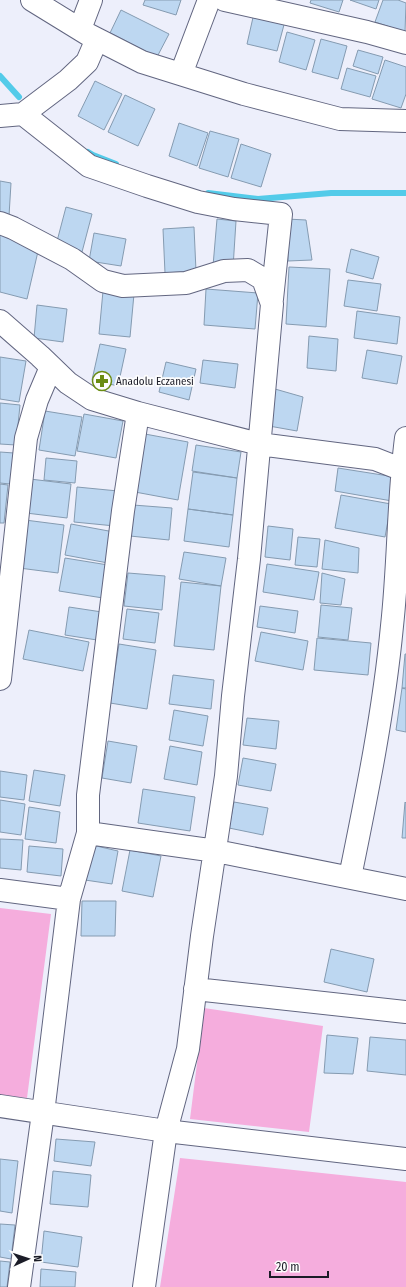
<svg xmlns="http://www.w3.org/2000/svg" width="406" height="1287" font-family="'Fira Sans Condensed',sans-serif">
	<style>
		.green { fill: #f5addd }
		.lines { fill: none; stroke-linecap: round; stroke-linejoin: round }
		.stream { stroke: #53cbe9; stroke-width: 6 }
		.building { fill: #bdd7f1; stroke: #859bb1 }
		.minor-casing { stroke: #626680; stroke-width: 24 }
		.minor { stroke: #fff; stroke-width: 22 }
		.labels { text-anchor: middle; stroke-width: 3.5; stroke-linejoin: round; paint-order: stroke }
		.poi-label { font-size: 11px; fill: #1b1c27; stroke: #fdfdfd; text-anchor: start }
	</style>
	<rect width="100%" height="100%" fill="#edeffb"/>
	<path class="green" d="M0,908L51,914L27,1098L0,1095Z
		M204,1008L323,1026L309,1132L190,1119Z
		M180,1158L406,1182V1287H160Z"/>
	<g class="lines">
		<path class="stream" d="M0,76L19,97
			M88,152L93,155L116,164
			M208,193L258,199L331,193H406"/>
	</g>
	<path class="building" d="M145,0H181L176,15L143,5Z
		M311,0H343L339,12L310,3Z
		M350,0H379L376,9Z
		M383,0H398L406,3L405,32L375,22Z
		M121,10L169,34L157,57L110,33Z
		M254,13L285,21L277,51L247,44Z
		M287,32L315,40L306,70L279,62Z
		M321,39L347,46L338,79L312,72Z
		M358,50L383,57L378,74L353,66Z
		M385,60L406,67V94L401,108L372,99Z
		M347,68L376,76L370,97L341,89Z
		M95,81L122,94L104,130L78,116Z
		M125,95L155,109L138,146L108,132Z
		M179,123L208,133L197,166L169,156Z
		M210,131L239,139L228,177L199,168Z
		M241,144L271,154L261,187L231,178Z
		M0,181L11,183L9,216L0,214Z
		M66,207L92,214L82,252L56,245Z
		M217,219L236,221L233,268L213,266Z
		M287,219L306,220L312,260L288,261Z
		M194,227L196,271L165,273L163,229Z
		M0,230L39,247L27,299L0,292Z
		M94,233L126,239L121,266L89,261Z
		M351,249L379,257L373,279L346,272Z
		M289,267L330,269L326,327L286,324Z
		M348,280L381,284L377,311L344,306Z
		M206,289L258,293L255,329L204,325Z
		M103,291L134,294L130,337L99,334Z
		M37,305L67,309L63,342L34,338Z
		M357,311L400,317L397,344L354,338Z
		M309,336L338,339L336,371L307,368Z
		M100,344L126,349L118,386L92,380Z
		M367,350L402,356L397,384L362,378Z
		M0,357L26,361L19,402L0,399Z
		M203,360L238,364L235,388L200,383Z
		M166,362L196,369L189,400L159,392Z
		M275,389L303,397L297,431L269,426Z
		M0,403L20,405L16,445L0,444Z
		M45,411L82,417L75,456L39,450Z
		M84,414L123,421L116,458L77,451Z
		M145,434L188,442L178,500L135,492Z
		M196,445L241,452L237,478L192,471Z
		M0,452L14,453L10,484L0,483Z
		M46,458L77,461L75,483L44,480Z
		M338,468L395,477L392,501L335,491Z
		M193,472L237,478L233,515L188,509Z
		M30,479L71,484L67,518L26,513Z
		M0,484L8,485L4,523H0Z
		M77,487L118,491L115,526L74,522Z
		M341,495L391,504L385,537L335,528Z
		M133,505L172,508L169,540L130,536Z
		M188,509L233,515L229,547L184,541Z
		M25,520L64,525L58,573L19,568Z
		M71,524L114,532L108,563L65,555Z
		M268,526L293,529L290,560L265,557Z
		M298,537L320,539L317,567L295,565Z
		M325,540L359,548L358,573L322,569Z
		M184,552L226,558L221,586L179,579Z
		M65,558L108,565L103,598L59,591Z
		M267,564L319,572L314,600L263,592Z
		M128,573L165,576L162,610L124,606Z
		M322,573L345,579L341,605L320,603Z
		M181,582L221,586L214,650L174,646Z
		M321,605L352,608L348,640L318,637Z
		M260,606L298,611L295,633L257,627Z
		M69,607L102,612L97,640L65,635Z
		M127,609L159,613L155,643L123,639Z
		M29,630L89,642L83,671L23,659Z
		M261,632L308,641L303,670L255,661Z
		M317,638L371,643L368,675L314,670Z
		M119,644L156,650L147,709L110,703Z
		M405,654H406V688H402Z
		M173,675L214,680L211,709L169,704Z
		M402,688L406,689V732L396,730Z
		M174,710L208,716L203,746L169,740Z
		M247,718L279,721L276,749L243,745Z
		M108,741L137,746L131,783L102,778Z
		M170,746L202,752L197,785L164,779Z
		M243,758L276,764L271,791L238,785Z
		M34,770L65,775L60,806L29,801Z
		M0,771L27,775L24,800L0,797Z
		M143,789L195,797L190,831L138,823Z
		M0,800L25,804L21,835L0,832Z
		M234,802L268,808L263,835L229,828Z
		M405,802L406,803V838H402Z
		M29,807L60,812L56,843L25,839Z
		M0,839L23,840L21,870L0,868Z
		M92,845L118,851L112,884L85,880Z
		M29,846L63,849L61,876L27,872Z
		M130,850L161,856L153,897L122,891Z
		M82,901H116L115,936H81Z
		M331,949L374,959L367,992L324,982Z
		M327,1035L358,1038L353,1074L324,1073Z
		M370,1037L406,1040V1075L367,1071Z
		M56,1139L95,1142L91,1166L54,1161Z
		M0,1159L18,1161L12,1213L0,1211Z
		M53,1171L91,1175L88,1207L50,1204Z
		M0,1224L15,1225L11,1259L0,1257Z
		M44,1231L82,1237L78,1267L41,1262Z
		M0,1261L10,1262L7,1287H0Z
		M41,1269L76,1272L75,1287H40Z"/>
	<g class="lines">
		<defs>
			<path id="minor" d="M32,0L89,35L142,62L244,94L340,119L406,121
				M225,0L367,32L406,43
				M80,29L91,0
				M181,74L209,0
				M23,114L89,166L147,186L198,202L234,209L281,214L272,299
				M0,116L23,114L68,80L87,62L97,39
				M0,223L13,228L72,259L103,281L123,286L186,283L224,271L248,270L263,279L272,304L249,559L233,696L226,776L202,936L188,1049L166,1131L144,1287
				M0,321L40,356L68,383L92,399L138,413L259,444L375,459L406,471
				M0,679L26,438L37,400L51,367
				M88,833L216,851L406,889
				M350,877C367,794 384,710 392,626C399,563 398,500 406,438
				M0,890L69,899
				M195,989L406,1012
				M0,1106L166,1131L406,1159
				M19,1287L43,1113L69,899L88,833V795L123,511L138,413"/>
		</defs>
		<use href="#minor" class="minor-casing"/>
		<use href="#minor" class="minor"/>
	</g>
	<defs>
		<symbol id="pharmacy-ring" viewBox="-11 -11 22 22"><circle r="9.5" fill="#fdfdfd" stroke="#6a8c12" stroke-width="1.5"/><path d="M-2-6h4v4h4v4h-4v4h-4v-4h-4v-4h4Z" fill="#6a8c12"/></symbol>
	</defs>
	<g fill-rule="evenodd">
		<use href="#pharmacy-ring" x="91" y="370" width="22" height="22"/>
	</g>
	<g class="labels">
		<g class="poi-label">
			<text x="116" y="385">Anadolu Eczanesi</text>
		</g>
	</g>
	<g transform="translate(28 1259) rotate(87)" stroke="#fdfdfd" stroke-width="3" paint-order="stroke">
	<path d="M0-3L7 15L0 10L-7 15Z" fill="#1b1c27"/>
	<text y="-6" font-size="11" font-weight="bold" text-anchor="middle" fill="#1b1c27">N</text>
	</g>
	<path d="M270 1271v6h58v-6" fill="none" stroke="#1b1c27" stroke-width="2"/>
	<text x="276" y="1271" font-size="12" fill="#1b1c27" stroke="#fdfdfd" stroke-width="3" paint-order="stroke">20 m</text>
</svg>
